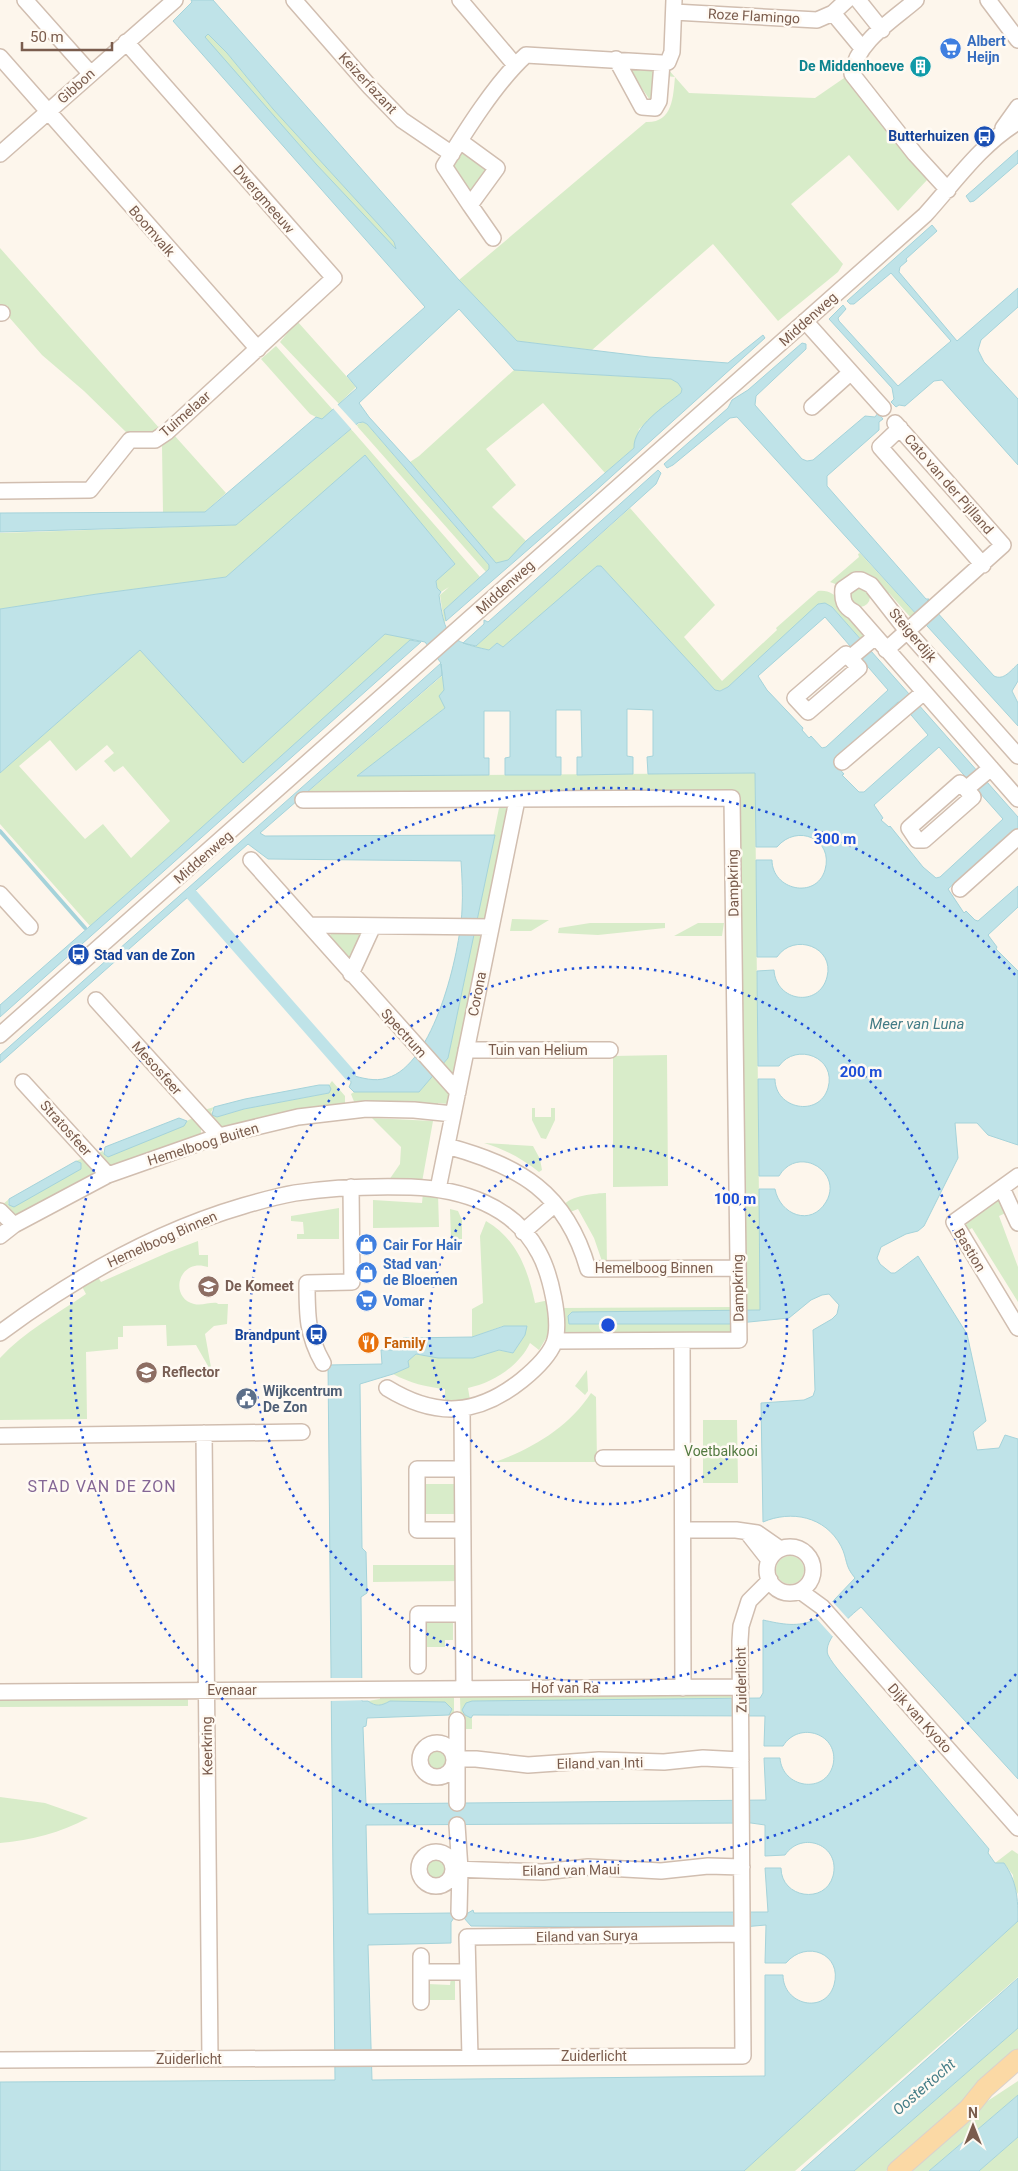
<svg xmlns="http://www.w3.org/2000/svg" width="1018" height="2171" font-family="Roboto,sans-serif">
	<style>
		.green { fill: #d8ecc9; fill-rule: evenodd }
		.water { fill: #bfe3e8; stroke: #a5d3da; fill-rule: evenodd }
		.pier { fill: #fdf6ec }
		.lines { fill: none; stroke-linecap: round; stroke-linejoin: round }
		.stream { stroke: #a5d3da; stroke-width: 4 }
		.canal { stroke: #bfe3e8; stroke-width: 12 }
		.minor-casing { stroke: #d1beb0; stroke-width: 18 }
		.major-casing { stroke: #dad1cd; stroke-width: 21 }
		.minor { stroke: #fff; stroke-width: 15 }
		.major { stroke: #fbd9a5; stroke-width: 19 }
		.ring { fill: none; stroke: #1d4ed8; stroke-width: 2.5; stroke-dasharray: 2.5 5 }
		.labels { text-anchor: middle; stroke-width: 5; stroke-linejoin: round; paint-order: stroke }
		.street-label { font-size: 14px; fill: #7a5c4d; stroke: #fffaf3 }
		.shop-label { font-size: 14px; font-weight: bold; fill: #366cbe; stroke: #fffaf3; text-anchor: start }
		.culture-label { font-size: 14px; font-weight: bold; fill: #0d838f; stroke: #fffaf3; text-anchor: end }
		.transit-label { font-size: 14px; font-weight: bold; fill: #164399; stroke: #fffaf3; text-anchor: end }
		.education-label { font-size: 14px; font-weight: bold; fill: #785e54; stroke: #fffaf3; text-anchor: start }
		.food-label { font-size: 14px; font-weight: bold; fill: #c56008; stroke: #fffaf3; text-anchor: start }
		.service-label { font-size: 14px; font-weight: bold; fill: #4e5e75; stroke: #fffaf3; text-anchor: start }
		.park-label { font-size: 14px; fill: #537a41; stroke: #fffaf3 }
		.water-label { font-size: 15px; font-style: italic; fill: #437c86; stroke: #fffaf3 }
		.quarter-label { font-size: 16px; letter-spacing: 1px; fill: #846695; stroke: #fffaf3 }
		.centre { fill: #1d4ed8; stroke: #fffaf3; stroke-width: 2.5 }
		.ring-label { font-size: 15px; text-anchor: middle; font-weight: bold; fill: #1d4ed8; stroke: #fffaf3; stroke-width: 5; stroke-linejoin: round; paint-order: stroke }
	</style>
	<rect width="100%" height="100%" fill="#fdf6ec"/>
	<path class="green" d="M208,34L227,53L273,109L379,225L394,242L396,250L316,164L204,37Z
		M628,68L655,69L652,103Z
		M667,68L689,93L815,98L847,76L927,180L898,211L849,155L791,204L843,264L838,272L778,321L713,244L592,350L517,341L459,280L646,122C673,123 673,97 675,77L666,76Z
		M465,149L485,164V171L468,193L451,169Z
		M0,248L161,430L154,433H127L84,391L42,355L8,316V306L0,305Z
		M297,321L356,387L339,404L280,342Z
		M276,346L333,410L322,420L310,414L261,359Z
		M514,370L671,379L678,383L682,389L681,393L639,429L634,448L605,473L543,403L486,449L516,485L492,507L526,541L508,561L496,564L410,462L419,456Z
		M363,422L367,424L489,565V569L486,572L356,425Z
		M351,429L480,577L444,610L446,621L444,622L440,595L449,587L441,592L437,588L436,580L455,564L365,456L226,577L97,594L0,609V533L236,525Z
		M174,435L226,493L205,512L163,513L162,446Z
		M630,508L715,605L684,637L722,681L777,630L776,628L818,591C836,588 848,609 857,621L854,625L867,640L864,643L832,607L820,603L728,687L719,691L715,690L602,567L598,566L503,647L497,643L489,650L475,647Z
		M860,553L916,614L912,619L889,593L885,597L843,578L838,585L830,582L859,557L858,554Z
		M850 597a10 10 0 1 1 20 0a10 10 0 1 1-20 0Z
		M385,634L413,639L171,855L90,926L0,824V773L140,650L243,763ZM50,740L76,771L107,745L114,753L104,761L114,772L123,766L170,821L131,858L103,824L85,839L19,766Z
		M443,675L445,708L358,776L755,773L760,1310L742,1311L738,794L303,796Z
		M499,808H512L448,1104L438,1103V1106L355,1104L351,1094L354,1092H419L448,1058Z
		M512,919L549,920L531,931H510Z
		M590,923H665V928L598,935L558,933L559,928Z
		M698,923H724L722,936H674Z
		M332,931L359,932L362,936L352,957L347,958L329,938Z
		M667,1055L668,1186L613,1187V1056Z
		M332,1081L345,1096V1105L217,1129L201,1111L214,1107L211,1112L217,1117L244,1109L329,1093L331,1089L329,1085Z
		M532,1108H535V1117H551V1108H555V1120L546,1139L541,1138L532,1120Z
		M193,1118L201,1126V1133L199,1135L114,1168H109L94,1155L103,1151L104,1154L108,1157Z
		M372,1118L433,1121L422,1182L389,1180L400,1164L401,1147Z
		M484,1143L533,1146L540,1159L542,1170L539,1172C521,1158 506,1150 484,1143Z
		M85,1157L97,1172L95,1177L18,1218L2,1205L9,1199L8,1204L81,1163L76,1161Z
		M423,1193L438,1194L439,1227L373,1228V1200L422,1203Z
		M606,1193L607,1267H604L594,1238L578,1209L565,1214C565,1213 564,1206 564,1206C567,1196 598,1193 606,1193Z
		M1001,1197L1008,1212L999,1216L1018,1267V1302L972,1228L964,1233L963,1223Z
		M339,1208V1239H297V1234H304L303,1222L291,1221V1216Z
		M450,1209L458,1211L462,1220V1239H451Z
		M486,1221C517,1239 528,1270 535,1303L549,1300L548,1335L539,1350L530,1343C519,1366 493,1383 468,1388L470,1400L445,1403V1389C426,1387 410,1383 393,1374L409,1367L408,1361L416,1354L450,1358H473L499,1350L513,1353L525,1335L526,1326H503L472,1337V1309L483,1303L480,1236Z
		M198,1241L199,1255H208V1267C179,1257 168,1297 194,1304C202,1306 210,1302 217,1303L218,1304H228L227,1324L214,1326L205,1334L212,1373L196,1345L167,1346L166,1325L123,1326V1337H118V1349L86,1352L87,1419L0,1420V1358C24,1332 57,1314 86,1294L79,1281L95,1272L101,1282L169,1252Z
		M733,1307L734,1333L560,1335V1308Z
		M587,1370L588,1391L585,1395L575,1386Z
		M591,1393L596,1397L597,1462H495C532,1449 569,1427 591,1393Z
		M703,1420H737L738,1483H703Z
		M422,1484H454L455,1514H422Z
		M776 1570a14 14 0 1 1 28 0a14 14 0 1 1-28 0Z
		M373,1565H463V1581L373,1582Z
		M427,1619H453V1640H445V1647H421L422,1624H427Z
		M728,1694L731,1695V1698L464,1707L462,1710L465,1715L472,1717V1729H461L460,1697Z
		M431,1695V1697L454,1696V1715H449L448,1704L390,1701C381,1706 376,1707 368,1701L380,1699V1696Z
		M188,1698V1706L0,1707V1699Z
		M422 1760a14 14 0 1 1 28 0a14 14 0 1 1-28 0Z
		M0,1797L45,1803L88,1818C60,1833 32,1840 0,1843Z
		M1012,1850L1018,1854V1894L1014,1887L1013,1875L1004,1863H995Z
		M431,1857L448,1863L449,1872L433,1881L425,1871Z
		M1018,1921V1977L795,2171H744Z
		M451,1978H455V2000H425L428,1984L450,1985Z
		M1018,2028V2055L886,2171H854Z
		M1018,2081V2095L929,2171H907L983,2104Z
		M1018,2137V2171H979Z"/>
	<path class="water" d="M191,0H213L459,280L517,341L649,357L728,363L763,335L765,338L592,494L446,621L444,610L489,569V565L367,424L363,422L358,423L236,525L0,532V513L205,512L316,417L322,419L357,388L347,376L425,307L173,21L192,2ZM208,34L227,53L273,109L379,225L394,242L396,249L316,164L205,37ZM459,309L514,370L671,379L678,383L682,389L681,393C665,406 633,426 634,448L526,541L508,560L496,563L410,462L369,417L359,403Z
		M1018,150V163L974,201L970,202L966,196Z
		M932,225L937,231L906,259L907,261L900,267L899,272L957,341L1018,288V307L981,340L978,350L984,362L1018,399V465L942,380L934,381L905,406L899,405L896,407L891,402L894,399L892,388L829,319L843,305L846,309L838,318L839,321L898,386L951,341L891,273L854,304H850L847,301Z
		M802,343L806,344V349L756,396L755,405L802,459L807,461L813,460L865,416L875,417L878,413L883,419L879,422V430L827,476V486L926,599H929L927,601L994,676C1004,681 1011,670 1018,664V681L1012,691L1018,703V726L737,417L730,418L673,465L667,468L664,464L728,408L732,400L748,390Z
		M365,455L455,564L436,581L437,588L441,592L439,595C445,637 448,641 489,650L497,643L503,647L597,566H601L715,690L720,691L728,687L818,604L825,603L832,607L1018,817V835L1012,832L948,889L964,913L966,911L975,920L978,921L1018,886V907L988,935L997,947L996,949L1018,971V1145L988,1135L977,1123H955L958,1158L924,1226L918,1231L906,1234L881,1247L877,1258L880,1264L891,1273H895L918,1256L967,1334L986,1421L973,1432L977,1450L999,1448L1005,1435L1018,1439V1779L861,1607C850,1616 822,1640 828,1655C831,1661 836,1667 840,1672L989,1849L988,1853L995,1863H1004C1017,1881 1018,1899 1018,1921L744,2171H0V2082L335,2080L328,1365L382,1364L381,1350H403V1338L472,1337L504,1326H527L525,1335L513,1353L499,1350L473,1358H438L416,1354L408,1361L409,1367L393,1374L360,1384L362,1548L366,1552L367,1593L361,1597L362,1701H368C376,1707 381,1706 390,1701L445,1702L452,1709L449,1715L367,1718L366,1726L363,1727L366,1804L766,1800L764,1758H780C782,1788 825,1795 833,1765C840,1734 799,1720 783,1746H764L765,1716L473,1715L471,1718L465,1715L462,1710L466,1703L472,1701L760,1698L763,1693V1620C781,1624 799,1628 816,1619L855,1578C844,1565 848,1560 841,1546C825,1516 791,1510 763,1522L761,1403L804,1400L813,1396L815,1390L813,1330L832,1319L837,1314L839,1305L829,1294L822,1295L811,1300L789,1318L729,1324H569L568,1316L572,1312L760,1310L759,1189H775C780,1215 811,1227 826,1202C844,1172 798,1144 779,1176H759L758,1079H775C775,1109 819,1118 828,1088C837,1057 796,1042 779,1066H758L757,971L774,970C776,1002 819,1008 827,977C835,947 794,932 777,957H757L756,860H772C772,890 816,900 825,870C834,839 797,823 777,847H756L755,773L648,774L647,757L653,756V710L627,709V756L633,757V774L577,775V757H582L581,710H556V757H561V775H505V758L510,757V711H484V758H489V775L357,776L445,708L439,696L444,690L441,664L442,675L260,833L265,836L495,835L448,1058L419,1092H354L349,1087L351,1083L350,1075C363,1078 374,1082 387,1078C434,1065 460,953 462,910C463,894 462,877 461,861L268,859L248,844L0,1063V1055C146,924 295,795 441,663L425,642L385,634L243,763L140,650L0,773V609L97,594L226,577ZM825,617L888,690L826,747L822,748L811,736L809,738L802,730L803,728L767,690L758,676ZM898,702L901,703L928,735L864,792H859L842,775L844,774L834,763V759ZM939,747L1003,819L940,877L936,878L923,867L890,826L889,827L881,820L883,818L874,805ZM751,1823L765,1825V1856L785,1855C802,1830 841,1845 833,1876C825,1905 781,1898 781,1868H765L768,1912L474,1913L473,1910L468,1913L464,1918L471,1926L731,1928L766,1925L765,1963H786C806,1939 843,1954 834,1985C825,2015 783,2005 783,1975H765V2076L372,2080L368,1945L451,1943V1922L454,1918L451,1913L368,1914L366,1825Z
		M658,470L661,473L656,484L476,646L463,643L484,624V620L488,622Z
		M410,640L421,642L0,1017V1005L171,855Z
		M319,1085H329L331,1089L329,1093L244,1109L217,1117L212,1115L214,1107L245,1099Z
		M179,1118L187,1121L184,1126L108,1157L104,1154L105,1147Z
		M76,1161L81,1163V1169L14,1207L9,1205V1199Z
		M1018,1978V2028L854,2171H801Z
		M1018,2095V2137L979,2171H929Z"/>
	<path class="pier" d="M336,403L358,427L353,431L332,407Z
		M831,1600L850,1621L834,1638L815,1617Z
		M329,1678H365V1699L371,1700L329,1701Z"/>
	<g class="lines">
		<path class="stream" d="M0,831L85,928"/>
		<path class="canal" d="M192,895L350,1075"/>
		<defs>
			<path id="minor" d="M25,0L90,73
				M294,0L370,87L402,120L452,154
				M460,0L515,65
				M858,0L882,30
				M916,0C893,20 856,42 852,74L915,154L948,190
				M988,0L1018,40
				M674,12L817,20L833,13L862,48
				M833,13L847,0
				M0,57L258,349
				M616,59L642,107L655,108L659,101L662,63
				M1003,128L1018,107
				M460,141L497,168L470,205L444,166C465,132 496,82 526,55L662,63L668,62L672,52L674,0
				M0,154L175,0
				M470,205L493,238
				M0,313H2
				M805,321L883,408
				M812,407L850,373
				M900,428L880,447L983,565
				M0,491L90,490L130,440H155L167,432L334,278L126,42
				M886,650L1003,545L895,423
				M850,658L859,668L808,712L795,698L846,654L850,658L875,637
				M1018,756L907,631L871,585L861,580H856L843,589C842,600 844,607 854,612L1018,799
				M842,762L924,692
				M966,789L973,797L924,840H917L909,828L960,783L966,789L991,768
				M303,800L732,798L739,1340L555,1341
				M251,860L458,1092
				M960,889L1018,837
				M0,894L30,927
				M310,925L491,927
				M351,974L373,926
				M96,1000L219,1136
				M0,1035C309,762 617,488 925,215C955,182 980,145 1018,122
				M466,1050H610
				M23,1082L108,1175
				M447,1146C520,1166 566,1192 588,1269L738,1268
				M1018,1176L954,1222L1018,1328
				M1002,1188L1018,1223
				M438,1189L517,800
				M0,1211L14,1225
				M523,1232L555,1204
				M0,1236L14,1225L108,1175L219,1136L298,1117L366,1109L414,1110L453,1114
				M0,1333C74,1278 154,1232 243,1206C260,1201 278,1196 295,1193C334,1187 372,1186 411,1187C461,1189 514,1205 539,1253C550,1273 562,1322 554,1343C548,1358 533,1371 522,1380C477,1416 436,1418 387,1388
				M682,1341L683,1688
				M323,1363C307,1335 307,1315 307,1283L352,1282L351,1187
				M462,1409L464,1688
				M204,1433L210,2059
				M0,1436L302,1432
				M603,1458H682
				M462,1469H417V1530H463
				M683,1530H736L757,1533L780,1549
				M747,1532L769,1560
				M767 1570a23 23 0 1 1 46 0a23 23 0 1 1-46 0Z
				M800,1591L822,1607L1018,1828
				M418,1666V1614H463
				M0,1692L741,1687
				M457,1720V1803
				M420 1760a17 17 0 1 1 34 0a17 17 0 1 1-34 0Z
				M455,1759H476L528,1765L599,1760L664,1762L703,1758L741,1760
				M457,1825L460,1869L459,1912
				M419 1869a17 17 0 1 1 34 0a17 17 0 1 1-34 0Z
				M454,1869L543,1872L588,1867L661,1871L708,1866L742,1867
				M421,1956V2002
				M421,1972H468
				M470,2057L467,1937L742,1934
				M0,2060L743,2056L740,1641L741,1626L749,1601L770,1580"/>
			<path id="major" d="M897,2171L968,2109L985,2088L1018,2059"/>
		</defs>
		<use href="#minor" class="minor-casing"/>
		<use href="#major" class="major-casing"/>
		<use href="#minor" class="minor"/>
		<use href="#major" class="major"/>
	</g>
	<g class="ring">
		<circle cx="608" cy="1325" r="179"/>
		<circle cx="608" cy="1325" r="358"/>
		<path d="M1016 1674A537 537 0 1 1 1016 976"/>
	</g>
	<defs>
		<symbol id="supermarket-disc" viewBox="-11 -11 22 22"><circle r="9.5" fill="#3f7fe0" stroke="#fffaf3"/><path d="M-6-5.5h2.5l.6 2H6L4.5 2H-2.5L-4.4-4H-6ZM-1.5 3.2a1.3 1.3 0 1 0 .1 0ZM3 3.2a1.3 1.3 0 1 0 .1 0Z" fill="#fff"/></symbol>
		<symbol id="building-disc" viewBox="-11 -11 22 22"><circle r="9.5" fill="#0f9aa8" stroke="#fffaf3"/><path d="M-4-6H4V6H1V3H-1V6H-4ZM-2.5-4.3h1.7v1.8h-1.7ZM.8-4.3h1.7v1.8H.8ZM-2.5-1h1.7V.8h-1.7ZM.8-1h1.7V.8H.8Z" fill="#fff"/></symbol>
		<symbol id="bus-disc" viewBox="-11 -11 22 22"><circle r="9.5" fill="#1a4fb4" stroke="#fffaf3"/><path d="M-5-6H5V4H4V6H2V4H-2V6H-4V4H-5ZM-3.5-4V0h7V-4ZM-3.5 1.2v1.5H-2V1.2ZM2 1.2v1.5H3.5V1.2Z" fill="#fff"/></symbol>
		<symbol id="shop-disc" viewBox="-11 -11 22 22"><circle r="9.5" fill="#3f7fe0" stroke="#fffaf3"/><path d="M-5-2.5h2.3a2.7 3.5 0 0 1 5.4 0H5L5.5 6h-11ZM-1.5-2.5h3a1.5 2.3 0 0 0-3 0Z" fill="#fff"/></symbol>
		<symbol id="school-disc" viewBox="-11 -11 22 22"><circle r="9.5" fill="#8d6e63" stroke="#fffaf3"/><path d="M0-5L7-2L0 1L-7-2ZM-4 1L0 2.5L4 1V4Q0 6-4 4Z" fill="#fff"/></symbol>
		<symbol id="restaurant-disc" viewBox="-11 -11 22 22"><circle r="9.5" fill="#e8710a" stroke="#fffaf3"/><path d="M-5-6h1v4h1v-4h1v4h1v-4h1v5L-1.5 .5V6h-2V.5L-5-1ZM5-6V6H3V1.5H1.5Q1.5-4 5-6Z" fill="#fff"/></symbol>
		<symbol id="civic-disc" viewBox="-11 -11 22 22"><circle r="9.5" fill="#5c6f8a" stroke="#fffaf3"/><path d="M-.6-6.5H3V-4.5H.6V-3L4-1V1h2V6H-6V1h2V-1L-.6-3ZM-1.2 2.5V6h2.4V2.5Z" fill="#fff"/></symbol>
	</defs>
	<g fill-rule="evenodd">
		<use href="#supermarket-disc" x="938" y="36" width="25" height="25"/>
		<use href="#building-disc" x="908" y="54" width="25" height="25"/>
		<use href="#bus-disc" x="972" y="124" width="25" height="25"/>
		<use href="#bus-disc" x="66" y="942" width="25" height="25"/>
		<use href="#shop-disc" x="354" y="1232" width="25" height="25"/>
		<use href="#shop-disc" x="354" y="1260" width="25" height="25"/>
		<use href="#school-disc" x="196" y="1274" width="25" height="25"/>
		<use href="#supermarket-disc" x="354" y="1288" width="25" height="25"/>
		<use href="#bus-disc" x="304" y="1322" width="25" height="25"/>
		<use href="#restaurant-disc" x="356" y="1330" width="25" height="25"/>
		<use href="#school-disc" x="134" y="1360" width="25" height="25"/>
		<use href="#civic-disc" x="234" y="1386" width="25" height="25"/>
	</g>
	<g class="labels">
		<g class="street-label">
			<text transform="translate(754 16) rotate(3)" y="5">Roze Flamingo</text>
			<text transform="translate(368 83) rotate(47)" y="5">Keizerfazant</text>
			<text transform="translate(76 86) rotate(-42)" y="5">Gibbon</text>
			<text transform="translate(264 199) rotate(49)" y="5">Dwergmeeuw</text>
			<text transform="translate(152 231) rotate(49)" y="5">Boomvalk</text>
			<text transform="translate(808 319) rotate(-42)" y="5">Middenweg</text>
			<text transform="translate(185 414) rotate(-41)" y="5">Tuimelaar</text>
			<text transform="translate(949 484) rotate(49)" y="5">Cato van der Pijlland</text>
			<text transform="translate(505 587) rotate(-42)" y="5">Middenweg</text>
			<text transform="translate(913 635) rotate(50)" y="5">Steigerdijk</text>
			<text transform="translate(203 857) rotate(-41)" y="5">Middenweg</text>
			<text transform="translate(733 883) rotate(-91)" y="5">Dampkring</text>
			<text transform="translate(477 994) rotate(-79)" y="5">Corona</text>
			<text transform="translate(404 1033) rotate(48)" y="5">Spectrum</text>
			<text x="538" y="1055">Tuin van Helium</text>
			<text transform="translate(157 1068) rotate(48)" y="5">Mesosfeer</text>
			<text transform="translate(66 1128) rotate(48)" y="5">Stratosfeer</text>
			<text transform="translate(203 1144) rotate(-17)" y="5">Hemelboog Buiten</text>
			<text transform="translate(162 1239) rotate(-24)" y="5">Hemelboog Binnen</text>
			<text transform="translate(970 1250) rotate(59)" y="5">Bastion</text>
			<text x="654" y="1273">Hemelboog Binnen</text>
			<text transform="translate(738 1288) rotate(-91)" y="5">Dampkring</text>
			<text transform="translate(741 1680) rotate(-91)" y="5">Zuiderlicht</text>
			<text x="565" y="1693">Hof van Ra</text>
			<text x="232" y="1695">Evenaar</text>
			<text transform="translate(920 1718) rotate(48)" y="5">Dijk van Kyoto</text>
			<text transform="translate(207 1746) rotate(-91)" y="5">Keerkring</text>
			<text transform="translate(600 1763) rotate(-1)" y="5">Eiland van Inti</text>
			<text transform="translate(571 1870) rotate(-1)" y="5">Eiland van Maui</text>
			<text transform="translate(587 1936) rotate(-1)" y="5">Eiland van Surya</text>
			<text x="594" y="2061">Zuiderlicht</text>
			<text x="189" y="2064">Zuiderlicht</text>
		</g>
		<g class="shop-label">
			<text x="967" y="46">Albert<tspan x="967" dy="16">Heijn</tspan></text>
			<text x="383" y="1250">Cair For Hair</text>
			<text x="383" y="1269">Stad van<tspan x="383" dy="16">de Bloemen</tspan></text>
			<text x="383" y="1306">Vomar</text>
		</g>
		<g class="culture-label">
			<text x="904" y="71">De Middenhoeve</text>
		</g>
		<g class="transit-label">
			<text x="969" y="141">Butterhuizen</text>
			<text x="94" y="960" text-anchor="start">Stad van de Zon</text>
			<text x="300" y="1340">Brandpunt</text>
		</g>
		<g class="education-label">
			<text x="225" y="1291">De Komeet</text>
			<text x="162" y="1377">Reflector</text>
		</g>
		<g class="food-label">
			<text x="384" y="1348">Family</text>
		</g>
		<g class="service-label">
			<text x="263" y="1396">Wijkcentrum<tspan x="263" dy="16">De Zon</tspan></text>
		</g>
		<g class="park-label">
			<text x="721" y="1456">Voetbalkooi</text>
		</g>
		<g class="water-label">
			<text x="917" y="1029">Meer van Luna</text>
			<text transform="translate(924 2087) rotate(-41)" y="5">Oostertocht</text>
		</g>
		<g class="quarter-label">
			<text x="102" y="1492">STAD VAN DE ZON</text>
		</g>
	</g>
	<circle cx="608" cy="1325" r="8" class="centre"/>
	<g class="ring-label">
		<text x="835" y="844">300 m</text>
		<text x="861" y="1077">200 m</text>
		<text x="735" y="1204">100 m</text>
	</g>
	<g transform="translate(973 2126)" stroke="#fffaf3" stroke-width="4" paint-order="stroke">
	<path d="M0-4L9 19L0 12L-9 19Z" fill="#7a5c4d"/>
	<text y="-8" font-size="14" font-weight="bold" text-anchor="middle" fill="#7a5c4d">N</text>
	</g>
	<path d="M22 42v8h90v-8" fill="none" stroke="#7a5c4d" stroke-width="2.5"/>
	<text x="30" y="42" font-size="15" fill="#7a5c4d" stroke="#fffaf3" stroke-width="4" paint-order="stroke">50 m</text>
</svg>
